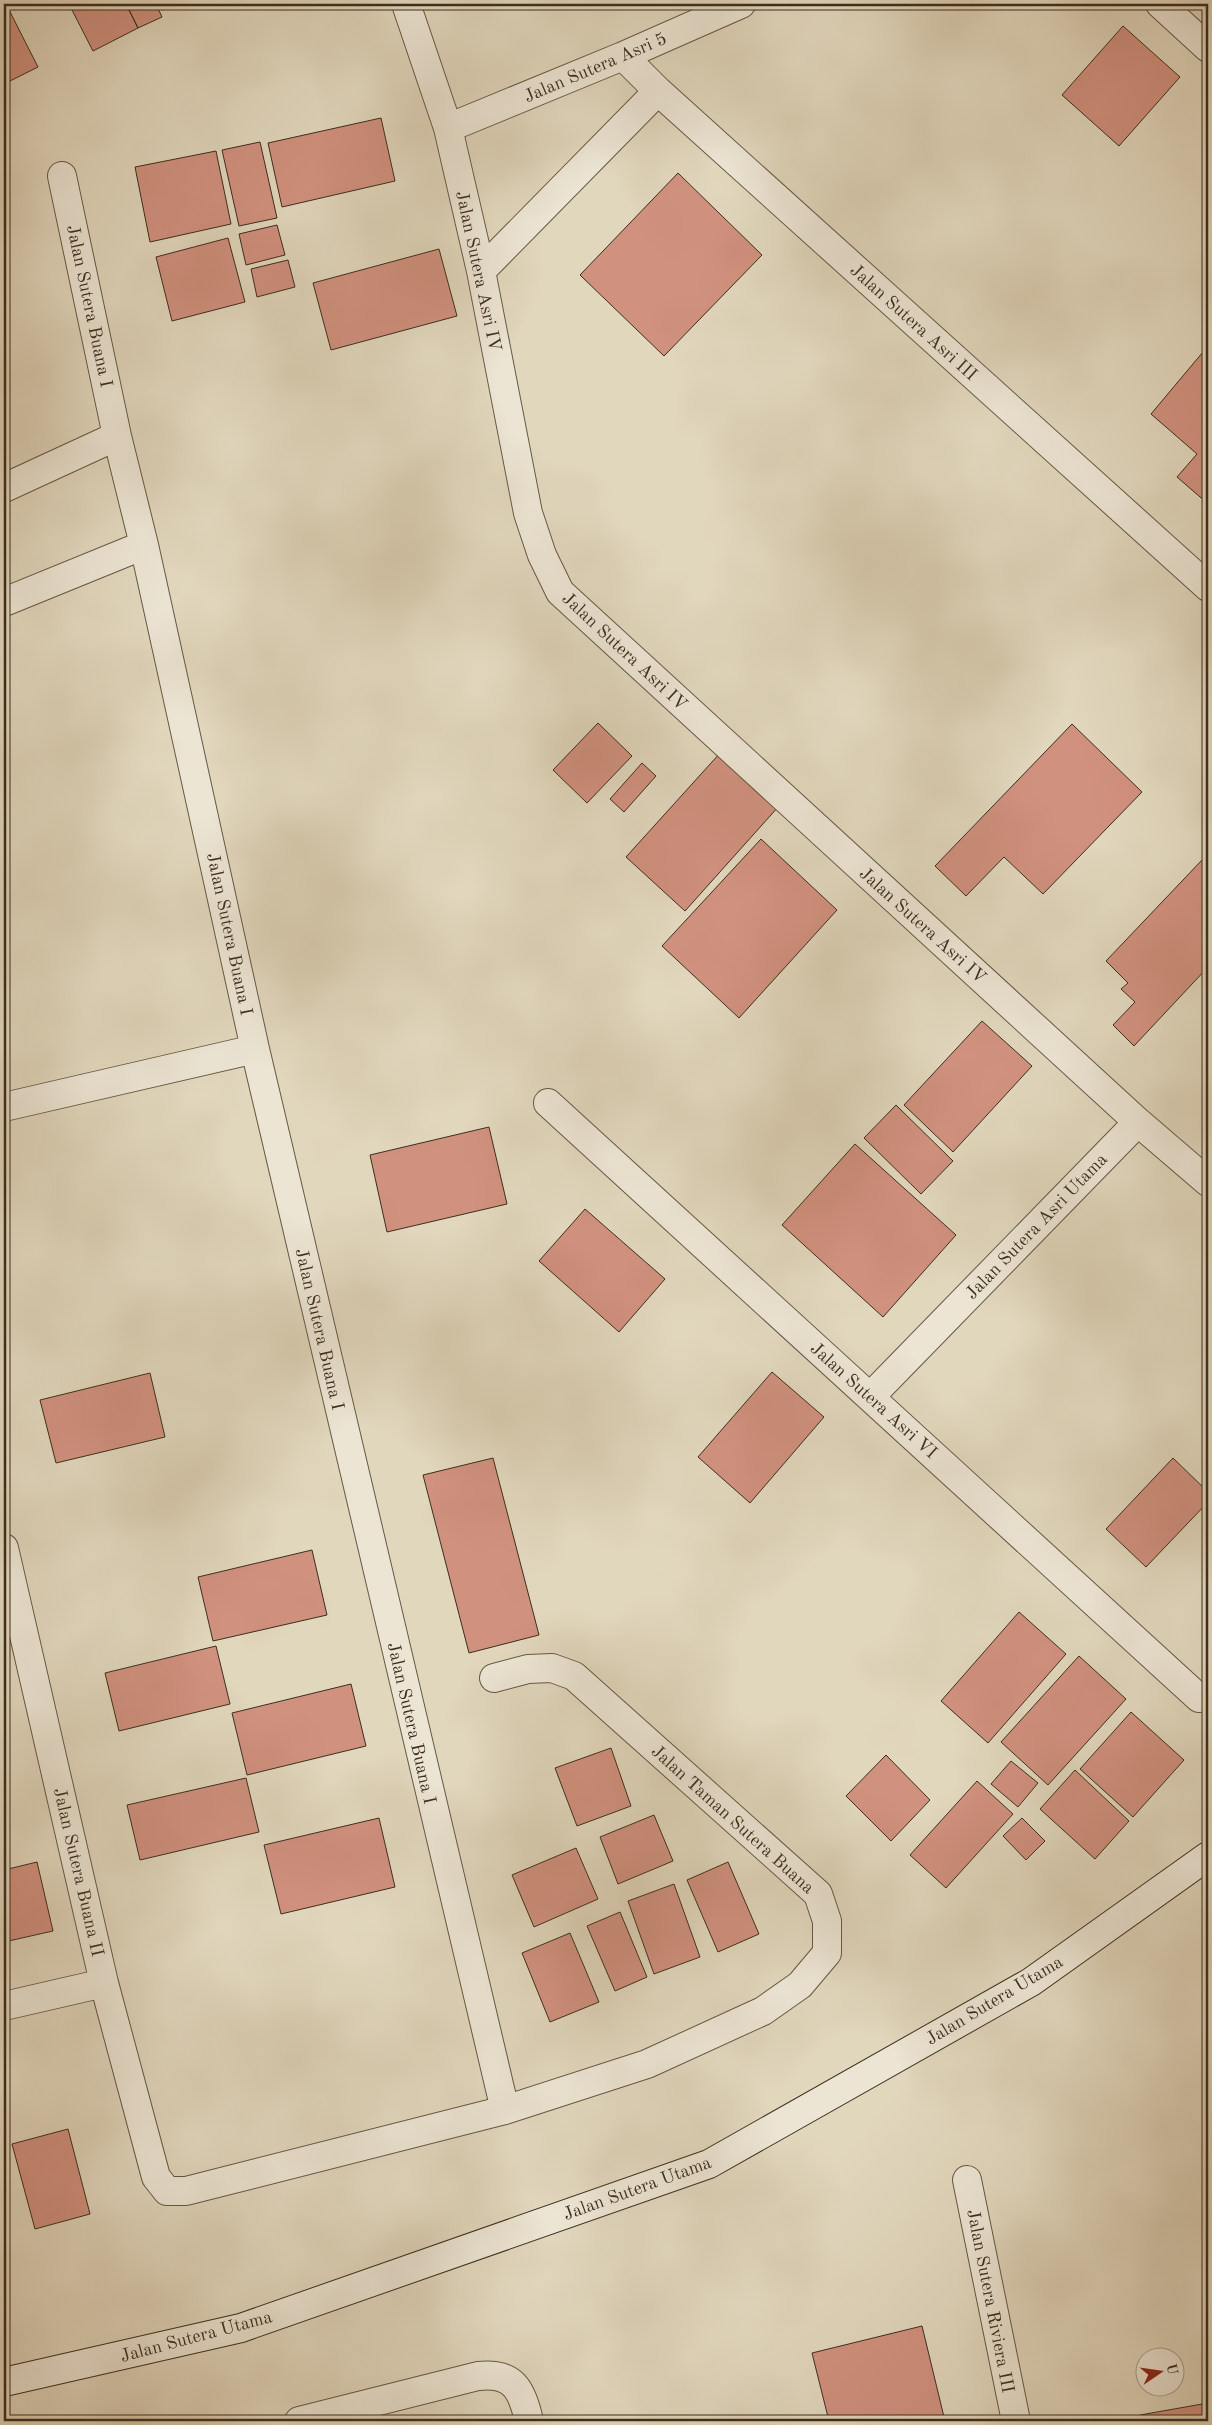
<svg xmlns="http://www.w3.org/2000/svg" width="1212" height="2425" font-family="'Old Standard TT',serif">
	<style>
		.building { fill: #d1917f; stroke: #3c2e1d }
		.lines { fill: none; stroke-linecap: round; stroke-linejoin: round }
		.street-casing { stroke: #655845; stroke-width: 30 }
		.secondary-casing { stroke: #3c2e1d; stroke-width: 30 }
		.street { stroke: #ece5d4; stroke-width: 28 }
		.secondary { stroke: #ece5d4; stroke-width: 28 }
		.labels { text-anchor: middle; stroke-width: 4.5; stroke-linejoin: round; paint-order: stroke }
		.street-label { font-size: 18px; fill: #3c2e1d; stroke: #ece5d4 }
	</style>
	<rect width="100%" height="100%" fill="#e1d7bd"/>
	<filter id="stains"><feTurbulence type="fractalNoise" baseFrequency=".004" numOctaves="4"/><feColorMatrix values="0 0 0 0 .2 0 0 0 0 .09 0 0 0 0 .02 0 0 0 .5 -.17"/></filter>
	<radialGradient id="worn" r=".72"><stop offset=".6" stop-color="#630" stop-opacity="0"/><stop offset="1" stop-color="#630" stop-opacity=".3"/></radialGradient>
	<path class="building" d="M4,4H6L38,67L4,84Z
		M84,4H126L138,28L93,51L72,10Z
		M126,4H156L162,17L138,28Z
		M1123,26L1180,77L1119,146L1062,95Z
		M381,118L395,181L282,207L268,143Z
		M260,142L277,218L239,226L222,150Z
		M216,151L231,224L150,242L135,167Z
		M678,173L762,255L664,356L580,275Z
		M277,225L285,255L246,265L239,234Z
		M228,238L245,302L172,321L156,257Z
		M439,249L457,316L331,350L313,283Z
		M288,260L295,287L257,297L251,269Z
		M1208,346V501L1207,503L1177,477L1197,454L1151,414Z
		M598,723L632,756L587,803L553,770Z
		M1072,724L1142,792L1043,894L1004,857L966,896L935,866Z
		M721,752L779,806L685,911L626,857Z
		M642,763L656,776L624,812L610,799Z
		M761,839L837,910L739,1018L662,946Z
		M1202,860L1208,866V967L1134,1046L1113,1025L1135,1002L1121,989L1128,983L1106,961Z
		M4,970L8,982L4,983Z
		M982,1021L1032,1066L953,1152L904,1105Z
		M896,1105L953,1161L921,1194L864,1138Z
		M489,1127L507,1204L387,1232L370,1155Z
		M855,1144L956,1235L883,1317L782,1225Z
		M585,1209L665,1279L619,1332L539,1261Z
		M772,1372L824,1417L750,1503L698,1457Z
		M150,1373L165,1437L56,1463L40,1400Z
		M493,1458L539,1635L469,1653L423,1475Z
		M1173,1458L1208,1492V1502L1146,1567L1106,1529Z
		M312,1550L327,1615L213,1641L198,1577Z
		M1019,1612L1066,1654L988,1743L941,1701Z
		M216,1646L230,1704L119,1731L105,1673Z
		M1079,1656L1126,1699L1048,1785L1001,1742Z
		M351,1684L366,1746L247,1775L232,1713Z
		M1131,1712L1184,1760L1133,1817L1080,1769Z
		M611,1748L631,1806L577,1826L555,1768Z
		M886,1755L930,1800L891,1841L846,1796Z
		M1011,1761L1038,1783L1018,1807L991,1784Z
		M1075,1770L1129,1821L1095,1859L1040,1809Z
		M246,1778L259,1832L140,1860L127,1805Z
		M977,1781L1013,1814L946,1888L910,1855Z
		M654,1815L673,1861L618,1884L600,1837Z
		M379,1818L395,1887L281,1914L264,1845Z
		M1022,1818L1045,1841L1026,1860L1003,1836Z
		M576,1848L598,1899L534,1927L512,1875Z
		M37,1862L53,1931L4,1942V1870Z
		M728,1862L759,1934L718,1952L687,1880Z
		M674,1884L700,1957L654,1974L628,1901Z
		M620,1912L647,1977L615,1991L587,1926Z
		M570,1933L599,2002L550,2022L522,1953Z
		M68,2129L90,2214L35,2229L12,2144Z
		M922,2326L944,2417L927,2421H829L812,2353Z
		M1208,2403V2421H1141L1140,2415Z"/>
	<g class="lines">
		<defs>
			<path id="street" d="M406,4L448,128L481,271L528,513L542,555L560,592L1138,1122L1208,1182
				M1160,4L1208,48
				M623,56L658,91L1208,587
				M448,128L623,56L741,4
				M62,176L117,436L144,545L255,1049L505,2110
				M481,271L658,91
				M4,488L117,436
				M4,602L144,545
				M548,1103L1199,1698
				M4,1107L255,1049
				M870,1397L1138,1122
				M4,1548L104,1983L156,2177L167,2191H186L505,2110L647,2064L763,2011L800,1985L827,1953V1921L818,1894L574,1676L552,1668L528,1669L494,1678
				M4,2006L104,1983
				M967,2180L1016,2421
				M299,2421L478,2376C513,2372 522,2389 529,2421"/>
			<path id="secondary" d="M4,2382L241,2328L709,2164L1031,1982L1208,1856"/>
		</defs>
		<use href="#street" class="street-casing"/>
		<use href="#secondary" class="secondary-casing"/>
		<use href="#street" class="street"/>
		<use href="#secondary" class="secondary"/>
	</g>
	<g class="labels">
		<g class="street-label">
			<text transform="translate(595 67) rotate(-23)" y="6">Jalan Sutera Asri 5</text>
			<text transform="translate(479 271) rotate(78)" y="6">Jalan Sutera Asri IV</text>
			<text transform="translate(90 306) rotate(78)" y="6">Jalan Sutera Buana I</text>
			<text transform="translate(914 322) rotate(42)" y="6">Jalan Sutera Asri III</text>
			<text transform="translate(625 651) rotate(43)" y="6">Jalan Sutera Asri IV</text>
			<text transform="translate(923 925) rotate(42)" y="6">Jalan Sutera Asri IV</text>
			<text transform="translate(230 934) rotate(78)" y="6">Jalan Sutera Buana I</text>
			<text transform="translate(1036 1226) rotate(-46)" y="6">Jalan Sutera Asri Utama</text>
			<text transform="translate(320 1329) rotate(77)" y="6">Jalan Sutera Buana I</text>
			<text transform="translate(874 1400) rotate(42)" y="6">Jalan Sutera Asri VI</text>
			<text transform="translate(412 1723) rotate(77)" y="6">Jalan Sutera Buana I</text>
			<text transform="translate(733 1819) rotate(42)" y="6">Jalan Taman Sutera Buana</text>
			<text transform="translate(79 1872) rotate(77)" y="6">Jalan Sutera Buana II</text>
			<text transform="translate(994 2000) rotate(-31)" y="6">Jalan Sutera Utama</text>
			<text transform="translate(637 2188) rotate(-20)" y="6">Jalan Sutera Utama</text>
			<text transform="translate(991 2301) rotate(79)" y="6">Jalan Sutera Riviera III</text>
			<text transform="translate(196 2336) rotate(-15)" y="6">Jalan Sutera Utama</text>
		</g>
	</g>
	<rect width="1212" height="2425" fill="none" stroke="#e1d7bd" stroke-width="20"/>
	<rect x="5" y="5" width="1202" height="2415" fill="none" stroke="#3c2e1d" stroke-width="2.5"/>
	<rect x="10" y="10" width="1192" height="2405" fill="none" stroke="#3c2e1d"/>
	<g transform="translate(1160 2372) rotate(77)"><circle r="24" fill="#ece5d4" stroke="#a69c8b"/>
	<path d="M0-4L9 19L0 12L-9 19Z" fill="#8f2418"/>
	<text y="-8" font-size="14" font-weight="bold" text-anchor="middle" fill="#3c2e1d">U</text>
	</g>
	<rect width="100%" height="100%" filter="url(#stains)"/>
	<rect width="100%" height="100%" fill="url(#worn)"/>
</svg>
